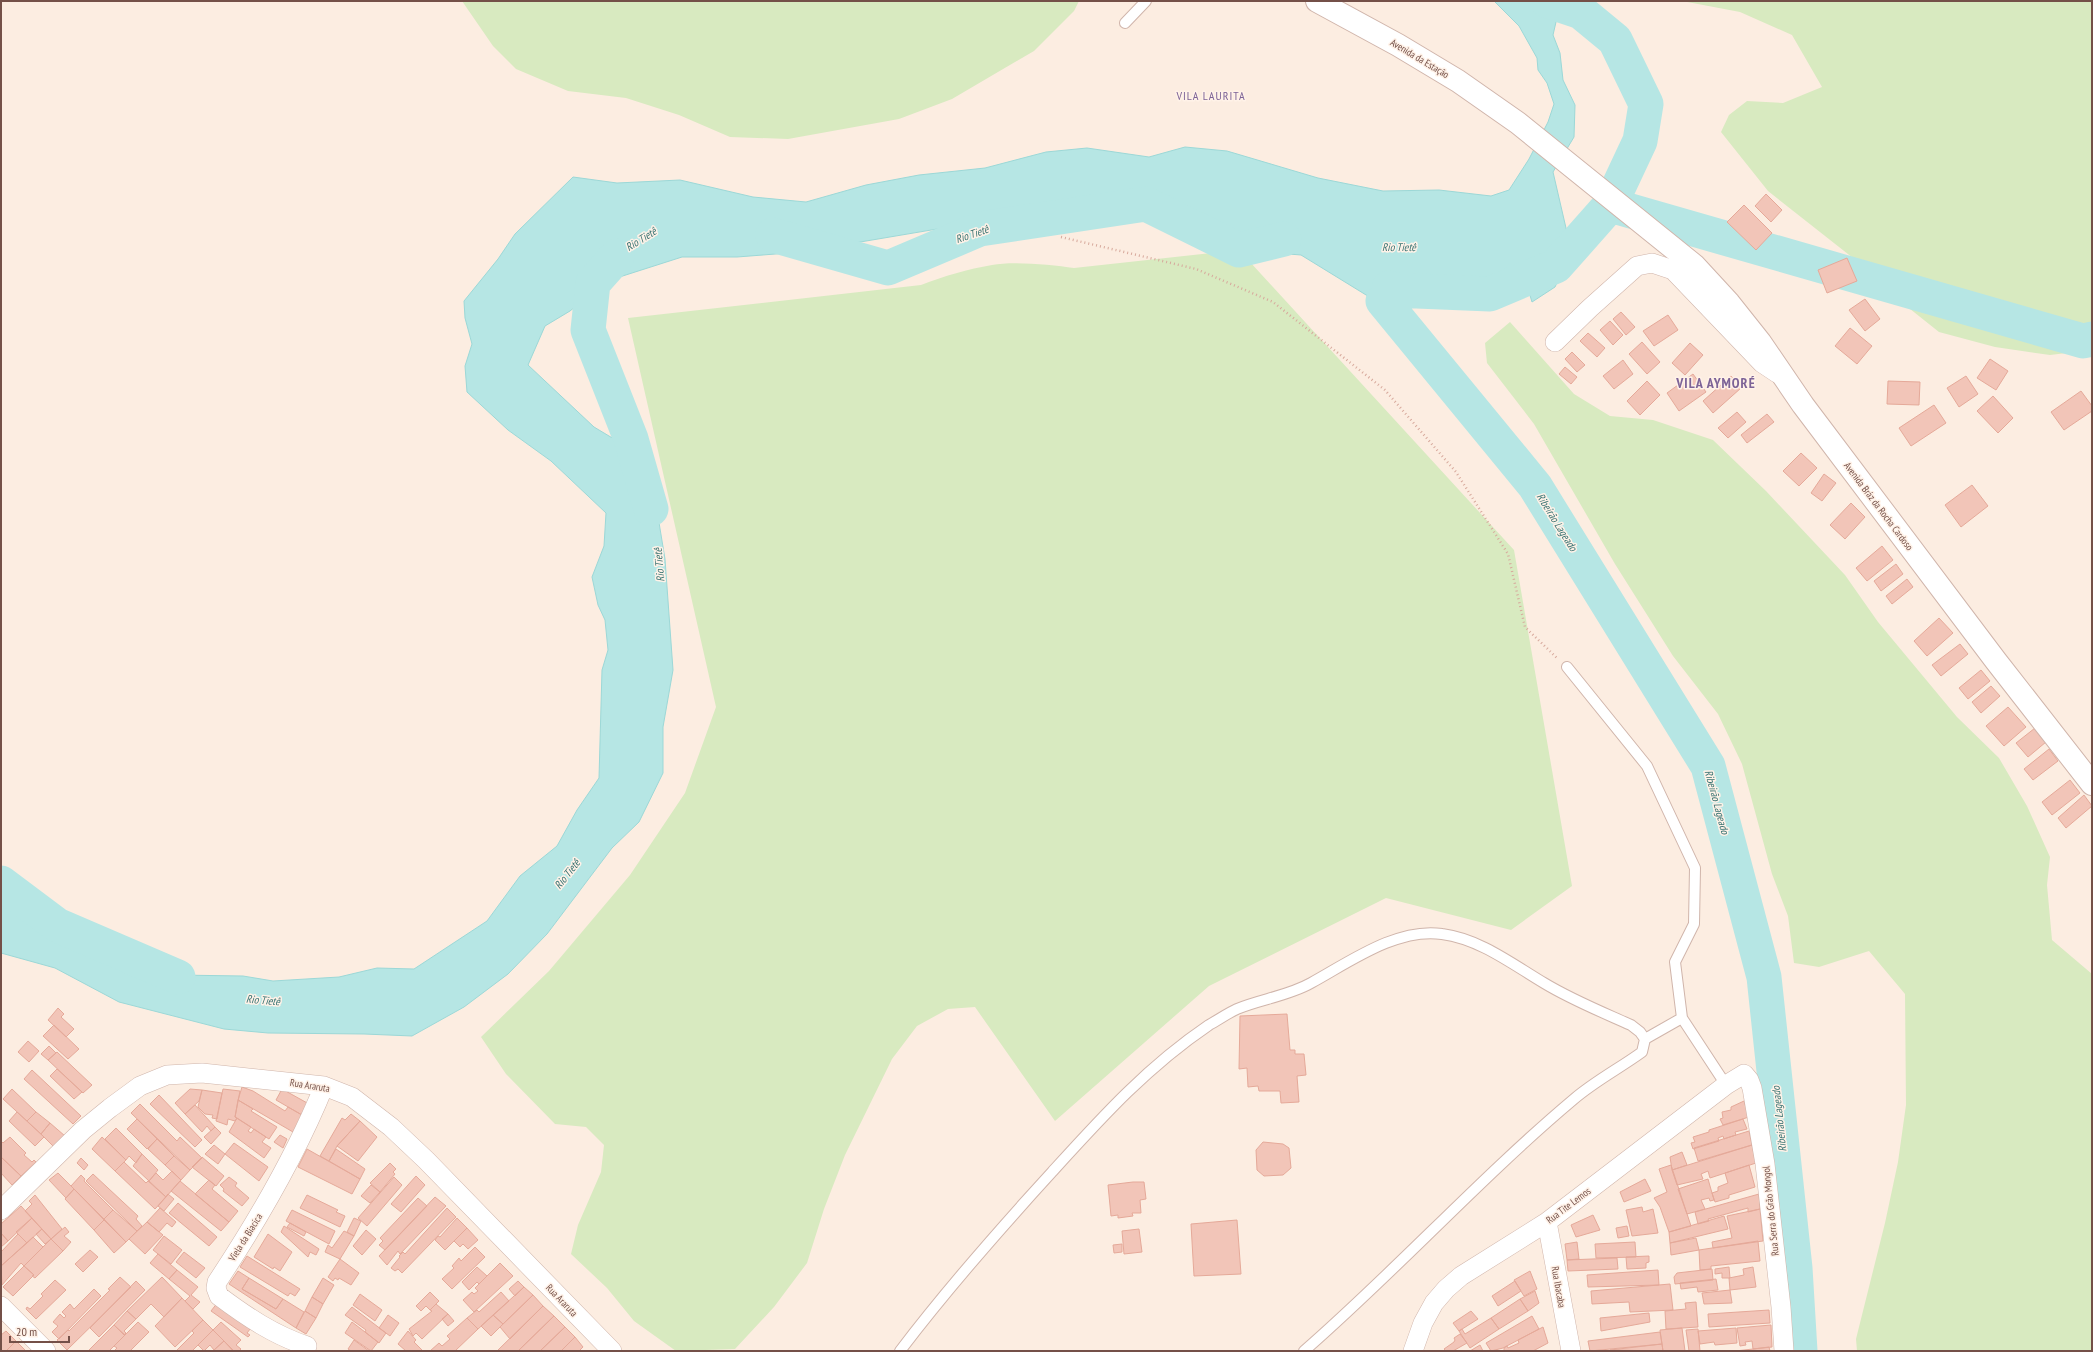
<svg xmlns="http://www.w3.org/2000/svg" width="2093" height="1352" font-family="'PT Sans Narrow',sans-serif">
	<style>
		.green { fill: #d8eac0 }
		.water { fill: #b6e6e4; stroke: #9cd8d7 }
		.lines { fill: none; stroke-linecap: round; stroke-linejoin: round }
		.river { stroke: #b6e6e4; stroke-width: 35 }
		.building { fill: #f2c5b8; stroke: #e5a999 }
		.service-casing { stroke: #d0b5ab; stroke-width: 12 }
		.minor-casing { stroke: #d0b5ab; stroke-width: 20 }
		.tertiary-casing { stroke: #d0b5ab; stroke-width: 24 }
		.path { stroke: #d7a99c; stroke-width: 2.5; stroke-dasharray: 1 3; stroke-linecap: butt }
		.service { stroke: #fff; stroke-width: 10 }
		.minor { stroke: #fff; stroke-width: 19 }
		.tertiary { stroke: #fff; stroke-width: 22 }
		.labels { text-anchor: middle; stroke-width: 3; stroke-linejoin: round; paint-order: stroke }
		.street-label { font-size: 10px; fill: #745048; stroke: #fff2e8 }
		.water-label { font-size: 11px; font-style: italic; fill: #397372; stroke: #fff2e8 }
		.quarter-label { font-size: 12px; letter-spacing: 1px; fill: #7d6397; stroke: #fff2e8 }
		.district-label { font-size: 14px; font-weight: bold; letter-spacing: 1px; fill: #7d6397; stroke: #fff2e8 }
	</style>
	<rect width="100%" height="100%" fill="#fcede1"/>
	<path class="green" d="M462,1H1079L1074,11L1034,51L952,99L899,119L788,139L730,137L679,115L626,98L568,91L516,69L493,46Z
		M1682,1H2092V350L2050,355L1995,347L1939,332L1895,297L1853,258L1768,191L1721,132L1729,115L1747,101L1783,103L1822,87L1792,35L1740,12Z
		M1239,250L1514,550L1572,886L1511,930L1386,898L1209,986L1055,1121L975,1007L948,1009L917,1026L892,1059L845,1155L824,1209L807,1263L774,1307L735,1349L676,1351L634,1321L607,1288L571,1254L578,1225L601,1172L604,1145L586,1127L555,1124L506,1074L481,1037L549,971L630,875L685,793L716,707L628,318L921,285C944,276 968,269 992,265C1014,261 1052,265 1074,268Z
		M1510,322L1574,394L1610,416L1653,420L1713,440L1766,491L1845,575L1878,622L1957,717L1999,758L2027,806L2050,857L2047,885L2052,940L2092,974V1351H1857L1856,1339L1885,1223L1898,1162L1906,1105L1905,994L1869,951L1819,967L1794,963L1788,916L1772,874L1742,764L1718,714L1673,656L1615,564L1534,424L1487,363L1485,343Z"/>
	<path class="water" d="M1494,1H1567L1568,5L1556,22L1553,35L1560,53L1563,80L1575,105L1574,137L1553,172L1566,228L1569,258L1555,287L1532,302L1525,279L1501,276L1458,280L1406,307L1371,298L1301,255L1239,250L1189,215L1109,200L801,252L737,257H682L607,281L570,311L545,326L528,365L594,427L629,448L654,492L665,559L673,670L663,727V773L639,822L612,848L547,934L508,974L464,1007L412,1036L364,1034L268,1033L224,1029L119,1002L55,968L1,953V901L31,915L85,950L143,960L176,975L243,976L273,981L339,977L377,968L414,969L487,921L520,876L557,846L577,810L599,778L602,670L608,650L605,620L598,605L592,577L604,546L606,513L551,461L508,430L467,392L465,366L472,344L465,318L464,301L498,259L515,234L573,177L617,183L680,180L753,197L806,202L866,185L919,175L985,168L1046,152L1087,148L1149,157L1185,147L1227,151L1318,178L1383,191L1439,190L1491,196L1509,190L1529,159L1548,122L1554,104L1547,83L1538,70L1537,58L1519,26Z"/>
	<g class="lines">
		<path class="river" d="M1610,205L2083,341L2092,339
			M773,235L888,268L980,229L1146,204L1239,250L1284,239
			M617,256L593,283L588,330L631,439L651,509
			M1389,288L1392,290L1490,294L1556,266L1610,205L1640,141L1646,104L1615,40L1581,12L1548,1
			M1383,301L1535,486L1708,766L1764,977L1795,1268L1800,1351
			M1,883L57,925L178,977"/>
	</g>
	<path class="building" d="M1766,194L1782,210L1771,222L1755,206Z
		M1744,205L1772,233L1756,250L1727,222Z
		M1847,258L1857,281L1827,293L1818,270Z
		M1865,299L1880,319L1865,331L1849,310Z
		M1621,312L1635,327L1626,335L1613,319Z
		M1668,315L1678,330L1654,346L1643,331Z
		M1610,321L1623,335L1613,345L1600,330Z
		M1850,328L1872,346L1857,364L1835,346Z
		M1588,333L1605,348L1597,357L1580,341Z
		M1642,342L1660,362L1647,374L1629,354Z
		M1690,343L1703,355L1685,375L1672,363Z
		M1572,352L1585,365L1577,372L1565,359Z
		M1990,359L2008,371L1996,390L1977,378Z
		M1623,360L1633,374L1614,389L1603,376Z
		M1565,367L1577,377L1571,384L1559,374Z
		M1693,374L1706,392L1679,411L1667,393Z
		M1731,376L1741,388L1713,413L1703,401Z
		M1966,376L1978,394L1959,407L1947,388Z
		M1647,381L1660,395L1640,415L1627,401Z
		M1888,381L1920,382L1919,405L1887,404Z
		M2081,391L2092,406V411L2064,430L2051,412Z
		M1993,396L2013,418L1998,433L1977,411Z
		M1934,405L1946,423L1911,446L1899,428Z
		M1737,412L1746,422L1728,438L1718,428Z
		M1767,414L1774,422L1747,443L1741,435Z
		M1801,453L1817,468L1799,486L1783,471Z
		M1824,474L1836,483L1822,501L1811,493Z
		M1972,485L1988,506L1961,527L1945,505Z
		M1851,503L1865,517L1845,539L1830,525Z
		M1882,546L1893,560L1867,581L1856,568Z
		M1896,564L1903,574L1881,591L1874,581Z
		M1907,579L1913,587L1892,604L1886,596Z
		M1939,618L1953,633L1927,656L1914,641Z
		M1960,644L1968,654L1941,676L1932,665Z
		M1981,670L1990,681L1968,699L1959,688Z
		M1991,686L2000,696L1981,713L1972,702Z
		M2008,707L2026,727L2004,746L1986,726Z
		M2035,728L2046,742L2028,757L2016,743Z
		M2049,749L2058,761L2033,780L2024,769Z
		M2070,780L2080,793L2052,815L2042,802Z
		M2084,795L2092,806L2066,828L2058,818Z
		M58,1008L64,1014L61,1017L74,1029L66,1037L48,1020Z
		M1287,1014L1290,1050H1295V1054H1304L1306,1075L1297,1076L1299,1102L1281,1103L1280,1091H1259L1258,1086L1248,1087L1247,1068L1239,1069L1240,1016Z
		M54,1025L79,1049L68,1059L43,1036Z
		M28,1041L39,1051L29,1062L18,1052Z
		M49,1046L56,1053L48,1060L41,1054Z
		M57,1052L92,1085L83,1093L48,1060Z
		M57,1069L82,1092L74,1099L50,1076Z
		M32,1070L81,1116L73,1124L24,1079Z
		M242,1087L253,1091L285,1111L288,1107L302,1115L293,1132L238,1100Z
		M12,1089L36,1112L27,1121L3,1099Z
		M190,1089L202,1090L199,1101L185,1114L175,1103Z
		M223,1089L240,1091L235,1117L237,1118L235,1121L228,1119L227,1125L216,1121Z
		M282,1089L309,1104L302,1115L276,1100Z
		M202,1090L222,1093L217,1119L212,1118L213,1115L205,1114L198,1107Z
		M159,1095L202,1140L195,1147L150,1104Z
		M238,1100L253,1109L251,1111L277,1127L269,1139L235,1117Z
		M1744,1101L1749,1117L1723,1125L1720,1119L1723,1118L1722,1112L1731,1110V1107Z
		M140,1104L177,1141L180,1137L202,1158L190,1170L131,1113Z
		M195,1105L215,1127L211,1131L207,1126L202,1132L185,1114Z
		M17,1112L44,1137L35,1146L9,1121Z
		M36,1112L50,1123L41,1134L27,1121Z
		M351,1114L360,1121L337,1146L329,1161L320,1156L342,1118L345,1120Z
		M237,1118L251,1127L248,1131L251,1133L254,1129L266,1137L262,1142L271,1148L264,1158L229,1132Z
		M137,1119L157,1139L147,1149L127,1129Z
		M1743,1119L1747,1129L1735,1132L1736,1135L1724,1139L1723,1136L1718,1138L1719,1141L1693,1149L1691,1143L1695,1142L1693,1137L1709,1132V1130Z
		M360,1121L377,1137L358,1161L337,1146Z
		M50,1123L65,1136L54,1147L41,1134Z
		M215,1127L221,1133L211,1144L204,1137Z
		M116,1128L142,1154L136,1163L129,1156L126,1160L105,1139Z
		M1749,1131L1752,1145L1698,1161L1694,1148Z
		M280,1135L287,1139L283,1148L274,1142Z
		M10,1137L26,1153L24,1155L32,1162L34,1160L36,1162L21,1176L1,1157V1141L3,1143Z
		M102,1137L126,1160L115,1171L92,1149Z
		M157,1139L174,1156L165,1165L148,1149Z
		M1263,1142L1283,1144L1289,1148L1291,1168L1283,1175L1264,1176L1257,1170L1256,1150Z
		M234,1143L268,1167L259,1181L225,1154Z
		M214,1145L225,1154L218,1164L205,1154Z
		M1752,1145L1756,1163L1710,1178L1708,1171L1701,1174L1703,1179L1677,1185L1672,1170Z
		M307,1149L360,1179L352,1194L298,1167Z
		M336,1149L365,1169L360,1179L329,1161Z
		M1682,1152L1687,1165L1672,1170L1670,1157Z
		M142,1154L158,1170L149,1181L133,1166Z
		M174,1156L190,1170L181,1180L165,1165Z
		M1,1157L21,1176L12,1185L1,1173Z
		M202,1157L224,1176L216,1186L192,1167Z
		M81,1158L88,1165L84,1170L77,1163Z
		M124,1162L146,1183L148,1181L166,1197L155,1209L115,1171Z
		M390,1163L396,1169L393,1172L395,1174L380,1192L370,1183Z
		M1671,1165L1691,1226L1669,1232L1660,1207L1654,1198L1667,1192L1659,1169Z
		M1749,1165L1755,1187L1729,1195V1198L1715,1202L1712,1193L1718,1191V1187L1728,1183L1725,1173Z
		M172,1171L181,1180L166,1197L149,1181L156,1173L163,1180Z
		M58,1173L74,1189L66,1198L49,1180Z
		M93,1174L138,1216L136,1219L142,1226L137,1231L86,1181Z
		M81,1175L85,1179L84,1181L113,1210L104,1219L71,1186Z
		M416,1176L425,1185L401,1212L391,1204Z
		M229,1177L237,1183L235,1186L249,1198L242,1206L223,1191L224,1189L220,1185Z
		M394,1177L402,1185L367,1226L358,1218Z
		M1645,1179L1651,1191L1624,1202L1620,1192Z
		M1708,1179L1714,1200L1710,1201L1709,1198L1701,1200L1705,1209L1687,1214L1678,1189Z
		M209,1180L215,1185L212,1189L238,1211L229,1222L195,1194Z
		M180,1181L229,1222L221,1231L171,1191Z
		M1133,1182H1144L1146,1199L1140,1200L1141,1213H1132L1133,1216L1118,1218V1215L1111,1216L1108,1185Z
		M371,1185L380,1192L370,1203L361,1196Z
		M74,1189L104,1220L94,1230L65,1199Z
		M168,1194L174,1199L164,1211L158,1206Z
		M1759,1194L1760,1209L1748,1212V1208L1708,1219L1709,1221L1698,1224L1695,1212Z
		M35,1195L62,1229L51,1239L25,1211L32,1204L29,1201Z
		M307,1195L338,1210L336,1212L345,1216L340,1227L300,1208Z
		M435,1197L446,1206L400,1254L398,1251L387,1265L379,1256Z
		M418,1198L427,1206L385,1250L379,1245L383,1241L380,1238Z
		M178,1203L217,1237L209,1246L169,1213Z
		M21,1206L32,1218L8,1241L1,1233V1224Z
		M1642,1207L1643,1212L1653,1209L1658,1233L1632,1236L1626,1210Z
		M160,1208L176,1222L172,1227L167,1223L159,1232L147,1222Z
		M447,1208L456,1217L402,1273L398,1269L395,1271L391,1268L400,1257L399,1256L403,1252L405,1254Z
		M1760,1209L1763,1241L1713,1248L1712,1242L1732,1238L1727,1216Z
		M113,1210L137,1231L126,1242L104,1219Z
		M292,1210L335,1231L329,1244L286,1221Z
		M1593,1215L1600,1230L1576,1237L1571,1225Z
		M1724,1216L1728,1229L1670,1243L1669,1232Z
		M32,1218L42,1229L27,1243L16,1232Z
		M354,1218L361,1221L354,1236L347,1232Z
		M457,1218L467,1228L445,1250L435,1240L438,1236L440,1237Z
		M104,1220L126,1242L114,1253L94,1230Z
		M1237,1220L1241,1274L1194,1276L1191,1224Z
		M147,1222L163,1235L145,1254L129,1239Z
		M290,1223L306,1232L304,1236L287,1227Z
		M284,1226L319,1249L316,1255L310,1252L308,1257L281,1232Z
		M1627,1226L1629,1236L1618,1238L1616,1228Z
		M65,1227L69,1232L64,1236L71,1242L63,1251L51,1239Z
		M467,1228L478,1240L468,1249L463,1244L460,1247L454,1241Z
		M42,1229L51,1239L45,1244L36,1234Z
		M1139,1229L1142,1252L1124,1254L1122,1231Z
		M366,1230L376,1239L362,1255L353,1246Z
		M344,1231L354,1236L340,1259L325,1252L328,1245L332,1248Z
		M1,1233L8,1241L1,1247Z
		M18,1234L27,1243L1,1266V1252Z
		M268,1234L292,1252L280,1271L274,1267L273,1269L254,1257Z
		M164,1236L182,1250L171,1264L153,1250Z
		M33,1237L43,1247L24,1266L21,1263L2,1285L1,1266Z
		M1696,1238L1699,1250L1671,1255L1670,1243Z
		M51,1239L63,1251L35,1278L32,1276L34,1275L24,1266Z
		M1758,1241L1760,1261L1711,1266V1269L1700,1270L1699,1250Z
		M1577,1242L1579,1259L1567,1260L1565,1244Z
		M1635,1242L1636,1257L1596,1258L1595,1244Z
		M1122,1244V1252L1114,1253L1113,1245Z
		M475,1247L485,1257L452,1289L442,1279L454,1268L452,1266L459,1258L461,1261Z
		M90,1250L98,1257L83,1272L75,1264Z
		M184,1252L205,1268L196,1278L176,1262Z
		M158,1254L177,1270L169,1279L150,1263Z
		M247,1256L300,1289L295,1296L290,1293L288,1296L240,1267Z
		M1649,1256V1262L1646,1263V1268L1627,1269L1626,1257Z
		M1617,1258L1618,1269L1568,1271L1567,1260Z
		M340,1259L359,1273L351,1285L339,1278L338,1280L335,1278L333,1281L328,1277Z
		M500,1263L513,1276L474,1312L463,1300L472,1292L474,1294L478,1291L475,1288Z
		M24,1266L34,1275L13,1296L3,1287Z
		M477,1267L487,1276L479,1284L477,1282L469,1290L462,1282Z
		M1729,1267L1730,1278H1722V1273L1715,1274V1269Z
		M1753,1267L1756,1287L1730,1290L1729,1278L1744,1275L1743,1269Z
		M1712,1269L1713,1280L1675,1284L1674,1277L1677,1273Z
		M177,1270L198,1287L191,1295L200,1302L193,1309L185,1301L190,1296L169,1279Z
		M1658,1270L1659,1285L1588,1287L1587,1275Z
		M238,1271L249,1278L242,1289L276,1309L283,1299L304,1312L296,1328L229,1284Z
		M1530,1271L1537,1289L1524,1296L1514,1280Z
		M120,1277L131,1287L67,1350L57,1340L68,1330L69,1331L110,1290L108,1289Z
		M162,1277L182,1298L164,1317L151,1304L136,1319L127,1311Z
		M249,1278L283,1299L276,1309L242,1289Z
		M323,1278L334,1285L323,1304L312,1297Z
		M1716,1279L1718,1290L1698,1292L1697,1287L1681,1289L1680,1283Z
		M55,1280L66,1290L36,1319L26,1309L27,1307L30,1309L43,1296L41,1294Z
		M136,1281L145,1290L99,1337L90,1328Z
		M518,1281L524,1287L515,1296L509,1289Z
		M1515,1281L1521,1291L1498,1306L1492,1296Z
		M1670,1284L1673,1310L1630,1312L1629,1302L1592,1304L1591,1291Z
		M524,1287L533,1295L503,1324L493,1315Z
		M94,1289L101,1296L59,1339L52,1332L58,1326L53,1322L60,1314L64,1318L66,1316L62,1312L70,1304L74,1309Z
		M1730,1290L1732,1303L1704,1304L1702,1293Z
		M1535,1291L1539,1303L1528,1311L1520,1299Z
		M430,1292L439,1301L430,1310L426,1306L421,1311L416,1306Z
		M501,1292L509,1301L478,1329L467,1318L477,1310L479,1312Z
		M360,1294L382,1310L375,1321L353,1305Z
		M533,1295L543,1306L510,1339L500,1327Z
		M312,1297L323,1304L316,1318L305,1311Z
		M182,1298L203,1320L175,1347L155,1326Z
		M1520,1299L1528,1311L1499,1329L1491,1318Z
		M218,1302L254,1324L247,1333L250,1335L248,1337L211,1311Z
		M1696,1302L1698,1327L1666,1329L1665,1311L1686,1309L1685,1303Z
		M436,1304L448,1314L422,1339L416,1333L413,1336L409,1329L432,1311L430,1310Z
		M543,1306L554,1316L518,1351H499L498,1350Z
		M352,1307L386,1333L379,1343L365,1332L366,1330L345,1315Z
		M1769,1310L1770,1323L1709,1327L1708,1314Z
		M127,1311L136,1319L124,1331L126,1333L124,1335L114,1325Z
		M305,1311L316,1318L306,1334L296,1328Z
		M1471,1311L1478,1319L1459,1331L1453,1323Z
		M1649,1313L1650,1322L1601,1331L1600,1318Z
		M448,1314L454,1321L448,1326L442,1319Z
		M388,1315L399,1323L390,1336L379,1328Z
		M493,1315L503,1324L491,1336L481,1326Z
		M554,1316L565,1327L540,1351H518Z
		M1532,1316L1539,1329L1503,1348L1491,1351L1486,1343Z
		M467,1318L478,1329L455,1351H430L439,1343L442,1346L450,1339L447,1336Z
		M1491,1318L1499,1329L1470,1348L1459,1331L1462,1329L1465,1334Z
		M203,1320L213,1330L192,1351H176L194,1333L192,1331Z
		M138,1322L149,1332L130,1351H114L117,1348L114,1346Z
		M221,1322L241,1340L236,1345L241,1349L239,1351H234L213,1330Z
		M352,1322L378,1342L371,1351L345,1333Z
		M114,1325L125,1335L109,1351H88Z
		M1771,1325L1772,1347L1753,1349L1752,1341L1745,1342L1746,1345L1740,1346L1737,1328Z
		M565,1327L575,1337L561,1351H540Z
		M1543,1327L1548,1343L1533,1351H1504V1348L1507,1346L1508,1348L1519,1343L1518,1340Z
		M1682,1328L1685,1351H1663L1660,1330Z
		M1736,1328L1737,1343L1715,1345L1714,1342L1700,1344L1698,1331Z
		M1698,1329L1700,1351H1689L1686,1330Z
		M213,1330L224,1341L214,1350L210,1345L204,1351L198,1345Z
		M6,1331L16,1341L6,1351H1V1335Z
		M408,1331L416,1340L414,1342L423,1351H406L398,1344Z
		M1660,1332L1662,1344L1590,1351L1588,1341Z
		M1460,1334L1467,1343L1453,1351H1446L1444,1349L1454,1342L1455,1340L1454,1338Z
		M575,1337L583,1347L579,1351H561Z
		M354,1340L369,1351H351L348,1349Z
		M16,1341L26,1351H6Z
		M224,1341L233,1351H213L214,1350Z
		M1662,1344L1663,1351L1610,1350Z
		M1480,1345L1483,1351H1470Z
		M1769,1347L1770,1351H1735L1753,1349Z"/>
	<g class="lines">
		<defs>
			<path id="service" d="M1125,23L1146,1
				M1567,667L1647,766L1695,868L1694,924L1675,962L1682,1018L1726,1085
				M1645,1039L1682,1018
				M900,1351C947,1289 999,1230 1052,1172C1102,1117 1147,1067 1209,1025C1218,1020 1228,1013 1237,1009C1261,999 1288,996 1311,983C1348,963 1397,927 1442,934C1480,939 1512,964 1544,983C1572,1000 1602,1012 1631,1025L1640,1032L1645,1039L1642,1052C1620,1068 1595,1081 1574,1099C1480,1178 1397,1270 1304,1351"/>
			<path id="minor" d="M1555,342L1590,308L1637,266L1652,263L1673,270L1762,363L1777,373
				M1,1210L83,1130L110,1108L140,1086L167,1075L202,1073L324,1086L352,1097L391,1127L426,1160L612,1351
				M1547,1222L1571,1351
				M1,1306L46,1351
				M307,1346C274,1335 247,1317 219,1296L216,1288L217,1282C258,1220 296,1155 324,1086
				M1413,1351L1423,1323L1434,1303L1446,1289L1461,1276L1547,1222L1726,1085L1744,1074L1749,1080L1752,1088L1765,1164L1781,1307L1784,1351"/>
			<path id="tertiary" d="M1317,1L1398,45L1458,81L1518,123L1694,265L1729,303L1760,342L1803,405L1996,661L2092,784"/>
		</defs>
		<use href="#service" class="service-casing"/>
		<use href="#minor" class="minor-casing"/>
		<use href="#tertiary" class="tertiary-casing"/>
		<path class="path" d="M1061,237L1196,269L1273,302L1385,390L1456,472L1508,554L1525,627L1557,658"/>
		<use href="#service" class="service"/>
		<use href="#minor" class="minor"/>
		<use href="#tertiary" class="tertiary"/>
	</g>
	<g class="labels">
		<g class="street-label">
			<text transform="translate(1420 58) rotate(31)" y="4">Avenida da Estação</text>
			<text transform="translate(1879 506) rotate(53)" y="4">Avenida Bráz da Rocha Cardoso</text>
			<text transform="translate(310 1085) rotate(9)" y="4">Rua Araruta</text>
			<text transform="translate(1568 1205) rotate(-37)" y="4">Rua Tite Lemos</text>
			<text transform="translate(1770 1211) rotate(-96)" y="4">Rua Serra do Grão Mongol</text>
			<text transform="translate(245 1237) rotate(-58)" y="4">Viela da Biacica</text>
			<text transform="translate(1559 1287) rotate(80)" y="4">Rua Ibacaba</text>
			<text transform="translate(562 1300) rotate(46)" y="4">Rua Araruta</text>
		</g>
		<g class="water-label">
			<text transform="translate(972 234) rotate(-19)" y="4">Rio Tietê</text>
			<text transform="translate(641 239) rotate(-32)" y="4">Rio Tietê</text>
			<text x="1399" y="251">Rio Tietê</text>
			<text transform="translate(1557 522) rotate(58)" y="4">Ribeirão Lageado</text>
			<text transform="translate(659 565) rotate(-95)" y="4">Rio Tietê</text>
			<text transform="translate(1717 802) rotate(75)" y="4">Ribeirão Lageado</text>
			<text transform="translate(567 874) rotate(-52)" y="4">Rio Tietê</text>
			<text transform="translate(263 1000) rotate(5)" y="4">Rio Tietê</text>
			<text transform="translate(1779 1119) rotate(-96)" y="4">Ribeirão Lageado</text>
		</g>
		<g class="quarter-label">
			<text x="1211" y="100">VILA LAURITA</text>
		</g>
		<g class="district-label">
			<text x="1716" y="388">VILA AYMORÉ</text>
		</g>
	</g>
	<rect width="2093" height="1352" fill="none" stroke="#745048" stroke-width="4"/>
	<path d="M10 1336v6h59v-6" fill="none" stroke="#745048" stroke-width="2"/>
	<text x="16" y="1336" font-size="12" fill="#745048" stroke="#fff2e8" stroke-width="3" paint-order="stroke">20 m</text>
</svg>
